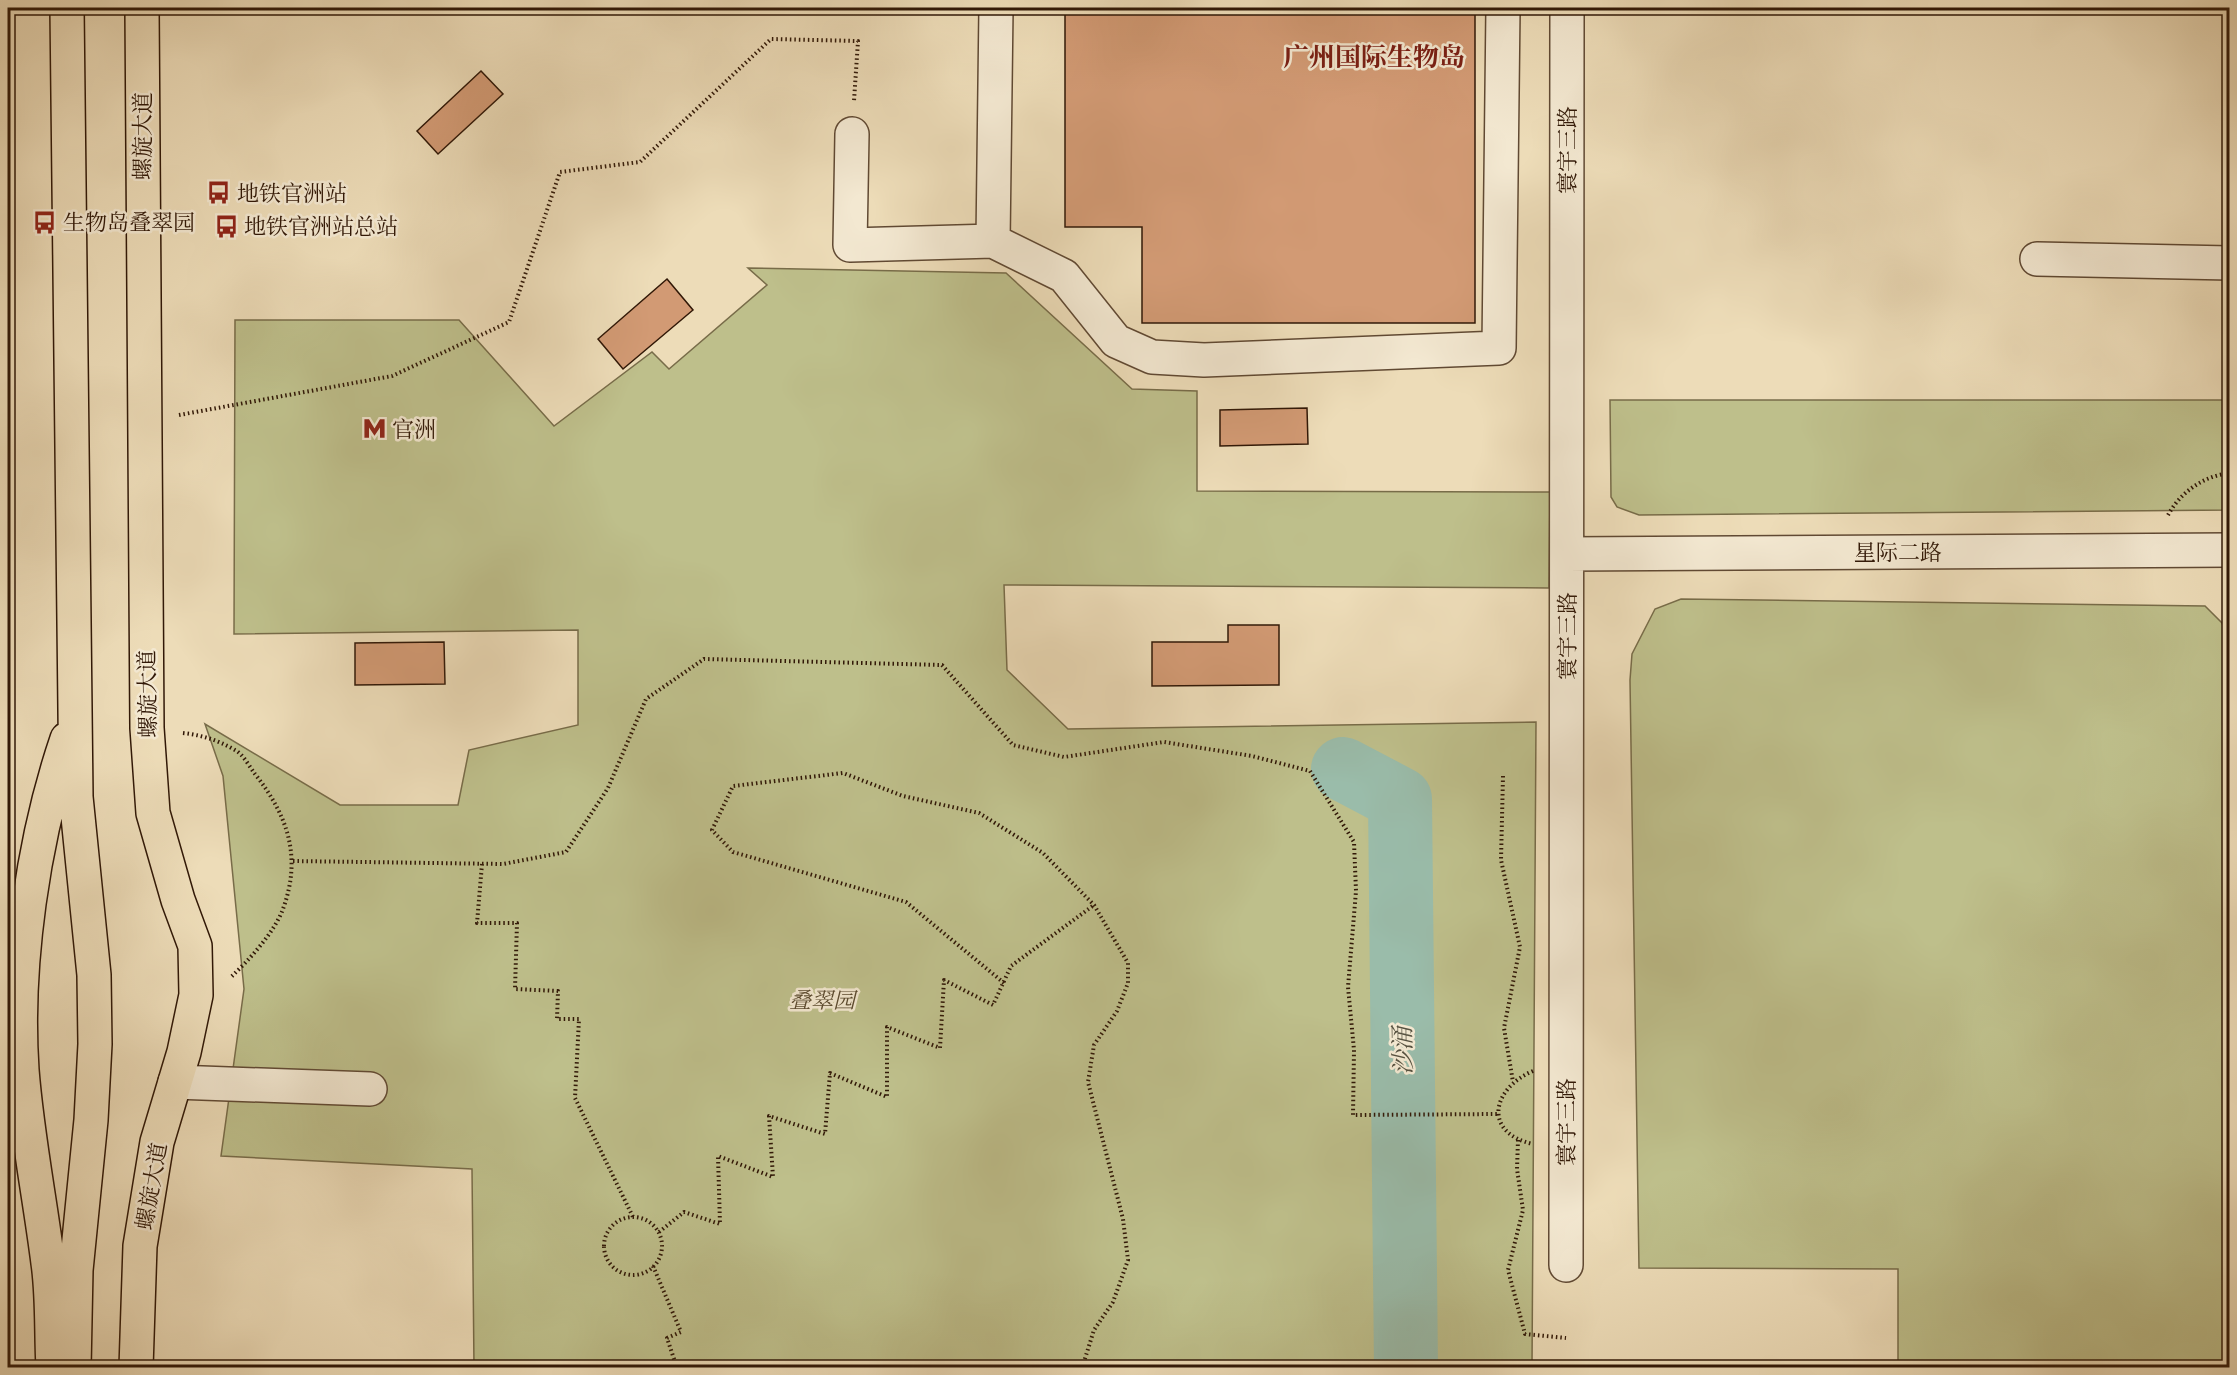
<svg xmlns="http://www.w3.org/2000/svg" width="2237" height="1375" font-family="'Old Standard TT','Noto Serif SC',serif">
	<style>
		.green { fill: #bebf8b; stroke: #786c49; stroke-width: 1.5 }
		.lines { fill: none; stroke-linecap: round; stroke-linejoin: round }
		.river { stroke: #9abcaa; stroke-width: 64 }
		.building { fill: #d29a74; stroke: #311807; stroke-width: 1.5 }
		.minor-casing { stroke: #604933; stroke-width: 36 }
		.major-casing { stroke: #311807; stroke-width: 36 }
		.path { stroke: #311807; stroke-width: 4; stroke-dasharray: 1.5 3; stroke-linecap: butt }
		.minor { stroke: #f3e8d1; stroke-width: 33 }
		.major { stroke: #eddcb8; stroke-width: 33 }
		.labels { text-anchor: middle; stroke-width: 5; stroke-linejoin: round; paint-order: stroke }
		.street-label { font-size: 22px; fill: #311807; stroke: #f3e8d1 }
		.poi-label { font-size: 22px; fill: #311807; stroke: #f3e8d1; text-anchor: start }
		.park-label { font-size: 22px; font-style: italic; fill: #5b4a2f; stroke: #f3e8d1 }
		.water-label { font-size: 24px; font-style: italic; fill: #565140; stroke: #f3e8d1 }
		.quarter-label { font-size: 26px; font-weight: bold; fill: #7a1f14; stroke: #f3e8d1 }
	</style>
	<rect width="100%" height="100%" fill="#eddcb8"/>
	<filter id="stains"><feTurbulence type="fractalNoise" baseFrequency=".00333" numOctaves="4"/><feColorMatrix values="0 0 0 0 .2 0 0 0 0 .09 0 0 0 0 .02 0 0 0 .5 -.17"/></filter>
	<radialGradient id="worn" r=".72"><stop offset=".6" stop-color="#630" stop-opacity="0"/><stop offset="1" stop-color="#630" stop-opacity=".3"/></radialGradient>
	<path class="green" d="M748,268L1006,273L1132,389L1197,391V491L1550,492L1549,588L1004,585L1007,670L1068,729L1536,722L1532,1367H474L472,1169L221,1156L244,989L223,776L205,724L340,805H458L469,750L578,725V630L234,634L235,320H459L554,426L652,352L669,369L767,285Z
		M1610,400H2229V510L1639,515L1617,507L1611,497Z
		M1681,599L2205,606L2222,623L2230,644L2227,1367H1898V1269L1639,1268L1630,680L1632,654L1655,609Z
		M8,1281L14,1322V1367H8Z"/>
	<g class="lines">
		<path class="river" d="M1343,769L1400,799L1406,1368"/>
	</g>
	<path class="building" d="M1065,8H1475V323H1142V227H1065Z
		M481,71L503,94L438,154L417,131Z
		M667,279L693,310L623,369L598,339Z
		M1307,408L1308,444L1220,446V410Z
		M1228,625H1279V685L1152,686V642H1228Z
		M444,642L445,684L355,685V643Z"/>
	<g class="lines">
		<defs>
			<path id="minor" d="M852,134L850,245L993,241L1064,276L1116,341L1152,357L1204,360L1499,348L1503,8
				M993,241L996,8
				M2037,259L2230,263
				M1567,554L2230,550
				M175,1082L370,1089
				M1566,1265L1567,8"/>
			<path id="major" d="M67,8L76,797L94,975L95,1044L91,1120L76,1270L74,1368
				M53,1368C51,1333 53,1297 48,1263C40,1199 27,1135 22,1070C15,965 33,839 67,739
				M136,1368L140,1246L157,1142L184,1052L196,995L195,946L178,900L153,813L147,728L142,8"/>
		</defs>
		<use href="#minor" class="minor-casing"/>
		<use href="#major" class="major-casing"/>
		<path class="path" d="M179,415L392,376L509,322L560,172L640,162L771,39L858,41L854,101
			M2168,515C2181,492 2203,476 2230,473
			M183,733C201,735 218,740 235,750C243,754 249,766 255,774C288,816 302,857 283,909C274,933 249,960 230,978
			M1503,776L1501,860L1520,947L1504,1028L1513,1082
			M293,861L503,864L566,852L608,788L646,699L704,659L942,665L1013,745L1064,757L1164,742L1252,756L1310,771L1354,842L1356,891L1348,987L1354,1050L1353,1115L1498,1114
			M482,864L477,923H517L515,989L558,991L557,1019H579L575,1098L633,1217
			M1004,983L906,902L733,852L712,830L733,786L843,773L903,796L979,813L1043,853L1094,905L1128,963V983L1117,1011L1094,1045L1088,1082L1123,1219L1128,1260L1113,1302L1094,1330L1082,1368
			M1533,1071C1491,1089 1483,1133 1533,1144
			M1518,1140L1517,1169L1523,1210L1508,1270L1525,1334L1566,1338
			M604 1246a29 29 0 1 1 58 0a29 29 0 1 1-58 0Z
			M659,1232L684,1212L720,1224L718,1156L773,1177L769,1116L825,1134L830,1073L887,1097V1027L940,1048L944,980L993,1005L1011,966L1094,905
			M653,1266L681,1332L667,1338L677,1368"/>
		<use href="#minor" class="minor"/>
		<use href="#major" class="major"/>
	</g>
	<defs>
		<symbol id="bus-bare" viewBox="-9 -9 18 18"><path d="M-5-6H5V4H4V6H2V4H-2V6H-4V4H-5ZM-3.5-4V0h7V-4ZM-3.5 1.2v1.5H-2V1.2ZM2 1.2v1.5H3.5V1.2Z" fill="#8f2418" stroke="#f3e8d1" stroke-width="2.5" paint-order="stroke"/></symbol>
		<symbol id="metro-bare" viewBox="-9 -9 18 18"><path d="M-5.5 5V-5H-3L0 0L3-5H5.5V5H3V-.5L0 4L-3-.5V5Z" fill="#8f2418" stroke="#f3e8d1" stroke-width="2.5" paint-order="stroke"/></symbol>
	</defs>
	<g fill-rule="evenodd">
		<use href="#bus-bare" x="202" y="176" width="33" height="33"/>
		<use href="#bus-bare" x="28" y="206" width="33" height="33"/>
		<use href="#bus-bare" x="210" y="210" width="33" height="33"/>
		<use href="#metro-bare" x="358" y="412" width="33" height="33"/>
	</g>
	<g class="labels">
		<g class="street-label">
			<text transform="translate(142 136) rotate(-90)" y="8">螺旋大道</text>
			<text transform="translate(1567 150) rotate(-90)" y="8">寰宇三路</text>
			<text x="1898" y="560">星际二路</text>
			<text transform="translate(1567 636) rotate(-90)" y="8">寰宇三路</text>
			<text transform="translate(147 694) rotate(-91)" y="8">螺旋大道</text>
			<text transform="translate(1566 1122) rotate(-90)" y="8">寰宇三路</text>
			<text transform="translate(151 1186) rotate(-80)" y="8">螺旋大道</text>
		</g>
		<g class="poi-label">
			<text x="237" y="201">地铁官洲站</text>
			<text x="63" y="230">生物岛叠翠园</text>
			<text x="244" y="234">地铁官洲站总站</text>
			<text x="392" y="437">官洲</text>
		</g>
		<g class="park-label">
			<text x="822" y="1008">叠翠园</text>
		</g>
		<g class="water-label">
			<text transform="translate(1403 1051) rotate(-91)" y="8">沙涌</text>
		</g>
		<g class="quarter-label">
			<text x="1374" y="66">广州国际生物岛</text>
		</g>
	</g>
	<rect width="2237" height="1375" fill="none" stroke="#eddcb8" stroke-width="30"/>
	<rect x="9" y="9" width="2219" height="1357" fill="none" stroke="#311807" stroke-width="3"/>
	<rect x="15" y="15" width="2207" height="1345" fill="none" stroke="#311807" stroke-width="1.5"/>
	<rect width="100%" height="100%" filter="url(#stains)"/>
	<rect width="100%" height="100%" fill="url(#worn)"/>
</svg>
